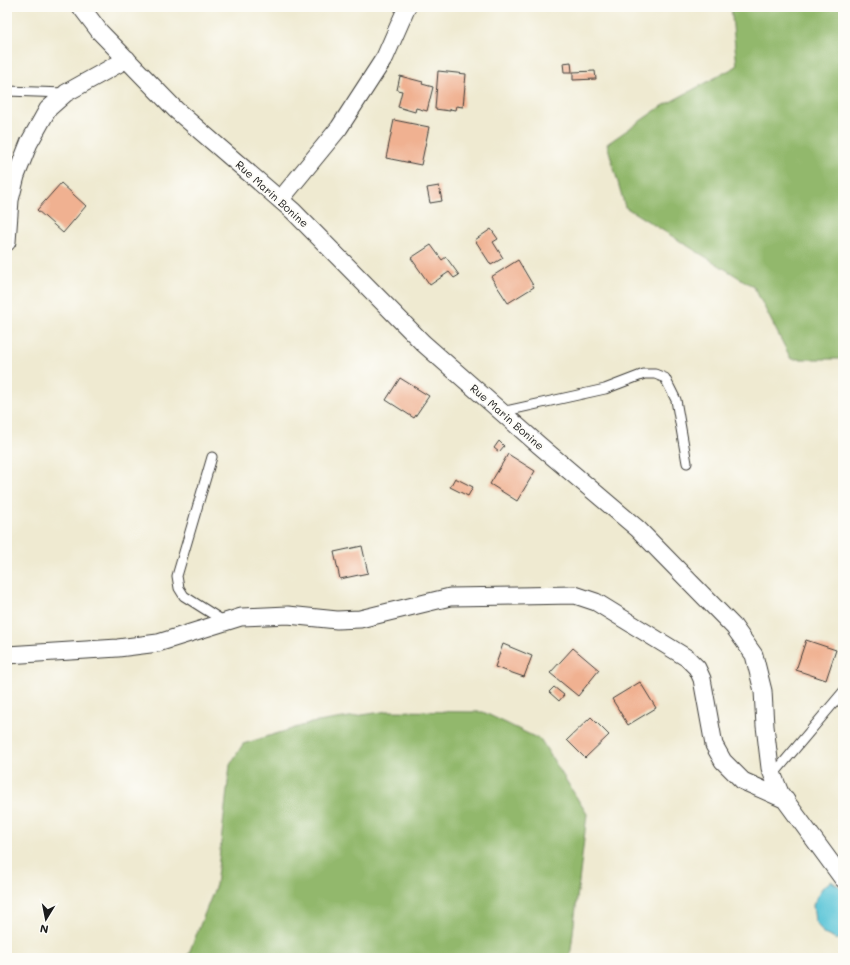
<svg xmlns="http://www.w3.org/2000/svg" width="850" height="965" font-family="Mali,sans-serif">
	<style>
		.forest { fill: #92b86c; stroke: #576a44 }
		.water { fill: #5dc6d8; stroke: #3c717a }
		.building { fill: #f0b191 }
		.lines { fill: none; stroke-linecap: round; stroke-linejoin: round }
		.service-casing { stroke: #3c3b37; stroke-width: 11 }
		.minor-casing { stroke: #3c3b37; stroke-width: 19 }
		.service { stroke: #fff; stroke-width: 9 }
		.minor { stroke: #fff; stroke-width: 17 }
		.labels { text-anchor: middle; stroke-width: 4; stroke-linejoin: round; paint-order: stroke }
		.street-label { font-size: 11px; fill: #1c1c1c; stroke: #fdfcf7 }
	</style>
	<rect width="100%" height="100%" fill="#fdfcf7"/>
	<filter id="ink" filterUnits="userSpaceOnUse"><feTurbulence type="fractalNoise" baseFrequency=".025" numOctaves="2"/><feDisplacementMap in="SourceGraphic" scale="8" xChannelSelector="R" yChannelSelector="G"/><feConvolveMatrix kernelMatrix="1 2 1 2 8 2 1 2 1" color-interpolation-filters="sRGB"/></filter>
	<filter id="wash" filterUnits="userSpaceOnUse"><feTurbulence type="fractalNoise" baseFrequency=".012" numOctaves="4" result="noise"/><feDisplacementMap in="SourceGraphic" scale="16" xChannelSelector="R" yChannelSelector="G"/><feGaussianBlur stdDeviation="0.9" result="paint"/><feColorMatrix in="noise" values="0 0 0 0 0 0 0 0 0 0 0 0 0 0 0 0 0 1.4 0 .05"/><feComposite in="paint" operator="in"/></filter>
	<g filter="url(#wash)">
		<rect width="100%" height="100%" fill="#efead1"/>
		<path class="forest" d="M731,7H843V355L839,359H791L754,287L625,207L607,144L659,108L737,66Z
			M388,711L483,712L541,740L587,814L570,958H187L216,885L230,765L243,744L311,723Z"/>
		<path class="water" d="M831,881L843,889V935L837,940L824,934L815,921L813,905L822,888Z"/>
		<g id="blocks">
			<path class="building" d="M571,62L572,72H564L563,63Z
				M438,71L466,74L463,107L456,106L455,110L450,109V111L435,109Z
				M595,71L596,79L573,80V72Z
				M400,76L423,82L422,84L433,87L427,111L416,108L415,112L398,107L402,91L397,90Z
				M394,120L429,127L421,165L386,158Z
				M61,183L86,206L63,233L37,210Z
				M439,186L442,201L430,203L427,188Z
				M491,229L498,239L493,242L503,258L491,265L475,240Z
				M431,245L442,260L446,257L459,275L454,278L449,272L430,285L411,258Z
				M518,260L534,287L508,303L491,277Z
				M400,378L429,396L414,418L386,400Z
				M499,441L504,446L499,452L494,448Z
				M508,454L535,471L517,501L490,484Z
				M455,478L473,487L468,496L450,487Z
				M362,546L368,573L340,579L334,552Z
				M806,640L836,650L826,680L796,670Z
				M503,644L532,656L524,677L495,667Z
				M573,648L599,670L578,696L550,673Z
				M640,682L656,708L628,725L612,699Z
				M554,687L564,695L559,701L549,692Z
				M591,717L609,735L585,758L567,740Z"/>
		</g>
	</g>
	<g filter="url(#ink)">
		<use href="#blocks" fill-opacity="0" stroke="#3c3b37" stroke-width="1"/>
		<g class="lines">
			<defs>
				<path id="service" d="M7,91L65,93
					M501,412L605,389L644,374H655L665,378L676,400L687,463
					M212,457L177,576L179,588L184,596L225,622
					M773,775L843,692"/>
				<path id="minor" d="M81,7L100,32L176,110L293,211L423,343L539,445L638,529L734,627L754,655L763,691L765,726L770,768L780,793L843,879
					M280,200L339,128L385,57L407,7
					M7,242L10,200L16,176L29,143L48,109L66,93L127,59
					M7,655L118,648L158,643L241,617L288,615L337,620L360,619L450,597L575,595L596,602L687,658L697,668L702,679L714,745L723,761L743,781L786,800"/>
			</defs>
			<use href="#service" class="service-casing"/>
			<use href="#minor" class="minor-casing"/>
			<use href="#service" class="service"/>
			<use href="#minor" class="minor"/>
		</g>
	</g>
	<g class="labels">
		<g class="street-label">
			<text transform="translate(272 194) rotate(42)" y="4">Rue Marin Bonine</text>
			<text transform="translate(507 417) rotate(41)" y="4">Rue Marin Bonine</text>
		</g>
	</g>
	<rect width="850" height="965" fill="none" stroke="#fdfcf7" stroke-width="24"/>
	<g transform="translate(46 919) rotate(190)" stroke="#fdfcf7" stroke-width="3" paint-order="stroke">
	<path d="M0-3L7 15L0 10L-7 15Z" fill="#1c1c1c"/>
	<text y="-6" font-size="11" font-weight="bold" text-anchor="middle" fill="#1c1c1c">N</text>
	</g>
</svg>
